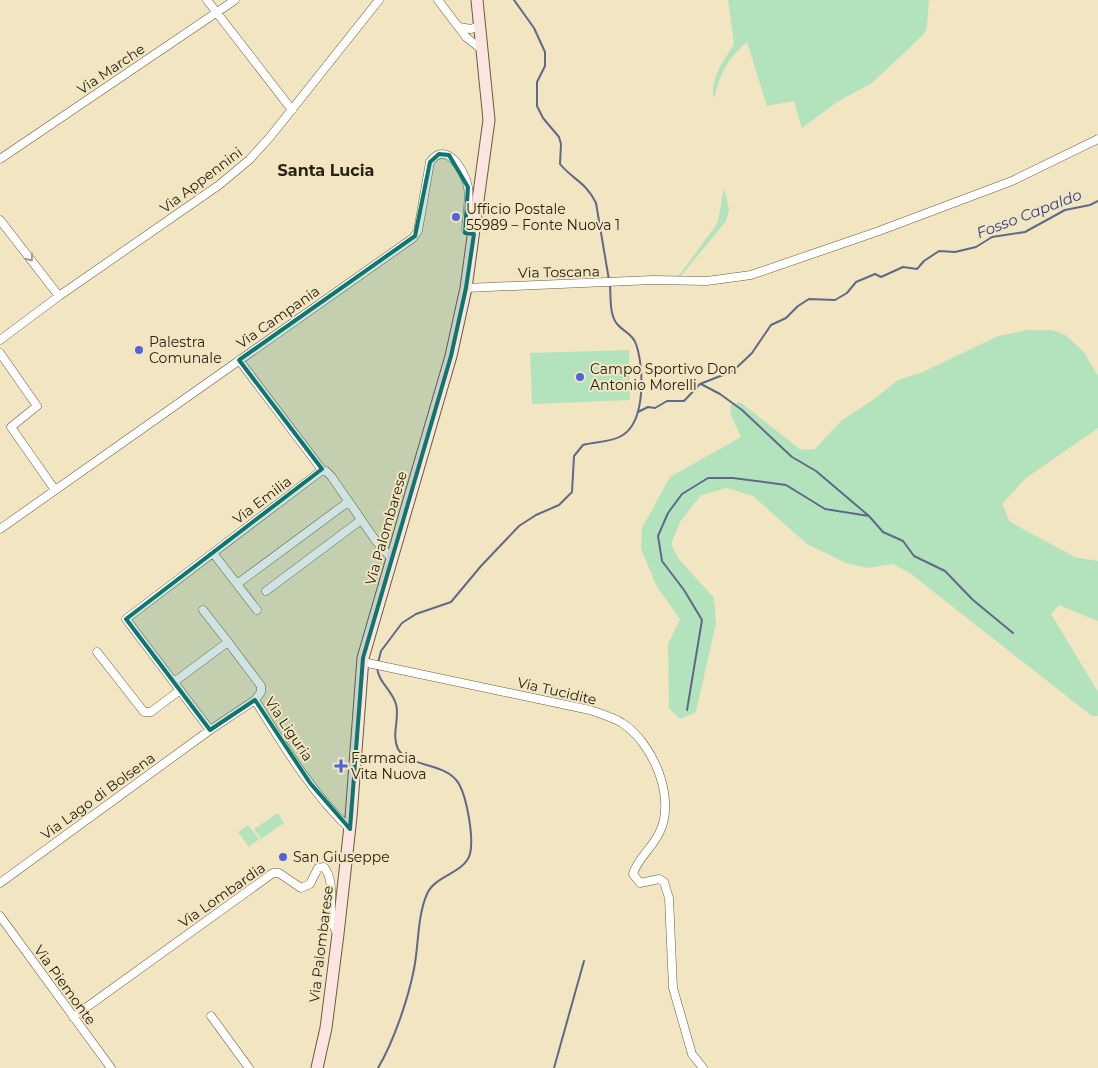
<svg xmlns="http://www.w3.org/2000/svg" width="1098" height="1068" font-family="Montserrat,sans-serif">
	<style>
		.green { fill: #b2e3bd }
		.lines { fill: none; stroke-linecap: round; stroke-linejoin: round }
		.stream { stroke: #5f698a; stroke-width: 2 }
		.minor-casing { stroke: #685d3d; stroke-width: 9 }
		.secondary-casing { stroke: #685d3d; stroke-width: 13 }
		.minor { stroke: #fff; stroke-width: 8 }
		.secondary { stroke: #fce5e1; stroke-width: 11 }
		.oneway { stroke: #9e9c95 }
		.marked { fill: #0f766e; fill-opacity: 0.2; stroke: #0f766e; stroke-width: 4; stroke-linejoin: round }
		.poi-dot { fill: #4f64da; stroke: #f2e5c1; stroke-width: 2 }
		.labels { text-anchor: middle; stroke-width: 4; stroke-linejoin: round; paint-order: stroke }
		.street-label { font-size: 14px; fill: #272214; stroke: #f2e5c1 }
		.poi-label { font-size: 14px; fill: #272214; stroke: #f2e5c1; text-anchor: start }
		.water-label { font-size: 15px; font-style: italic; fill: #303e81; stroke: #f2e5c1 }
		.quarter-label { font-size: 16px; font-weight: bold; fill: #272214; stroke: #f2e5c1 }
	</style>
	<rect width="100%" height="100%" fill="#f2e5c1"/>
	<path class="green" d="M728,0H929L927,26L924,34L872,83L837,102L802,128L794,101L767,106L747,42C728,58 719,75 714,99C709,79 724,61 734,44Z
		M724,188L729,209L726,221L681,276L674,277L681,273L714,228L718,221Z
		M1028,330H1052L1065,335L1084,352L1098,376V428L1026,478L1002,504L1010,522L1075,557L1098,561V621L1059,605L1051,614L1098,692V716H1092L911,574L893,564L868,568L846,563L807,544L753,496L727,488L701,495L680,522L671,544L678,558L714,598L716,623L696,712L680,719L669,708L668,644L680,619L656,585L641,549L642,528L670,477L741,437L731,415L730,406L740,402L801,450L815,449L842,420L873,400L898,380L923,372L998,336Z
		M629,350L630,400L532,404L530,353Z
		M278,813L284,823L261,839L254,829Z
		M248,825L259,839L249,847L238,832Z"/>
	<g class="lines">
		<path class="stream" d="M514,0L534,28L545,52V66L537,82V106L543,118L559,137L561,144L560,164C572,179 586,182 596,203L609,280
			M701,384L720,394L742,410L792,457L816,471L869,516L883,532L903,541L914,556L945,571L973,600L1013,633
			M638,412L648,407L655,408L667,401H684L700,384L733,371L752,353L771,325L786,318L798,306L809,299L835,300L847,293L856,282L875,274L881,277L903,267L917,269L924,261L939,251L955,252L976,247L992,237L1025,232L1065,210L1090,205L1098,201
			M378,663L381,651L402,623L416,614L451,602L481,566L519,526L536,515L559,505L572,492L574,456L583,445C596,441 611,443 623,435C646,420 644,367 636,344C633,334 624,332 618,325C609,316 611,297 610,285
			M377,667C378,682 392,690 396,704C400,718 391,735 398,749C409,768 447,762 459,784C467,798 474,838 470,854C464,874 435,875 427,894C417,917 419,944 414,969C408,999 394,1041 378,1068
			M687,710L702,620L684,590L662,561L658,536L668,513L682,494L708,478H733L786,485L825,509L869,516
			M554,1068L584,961"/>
		<defs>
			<path id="minor" d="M207,0L292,110
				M438,0L466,37L481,49
				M459,27L471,29L479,26
				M0,159L235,0
				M0,220L59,296
				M466,288L653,280L707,281L751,275L879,231L1012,181L1098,139
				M0,340L59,296L219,185L249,160L270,137L379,0
				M0,353L37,406L11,427L55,490
				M239,360L323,471
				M0,529L413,238L418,231L430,162C446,139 465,171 468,187C470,200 467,216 466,230L474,234
				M213,553L257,610
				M237,584L348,502
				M266,591L357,523L360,519
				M203,610L228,642
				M97,652L144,712H151L180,690
				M363,662L590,710C601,714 613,717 622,723C652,742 675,795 661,829C655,846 638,857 633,874L640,883L659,879L664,882L669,898L673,988L692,1054L703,1068
				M174,682L228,642L261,686V692L255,700
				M350,829C312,794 282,743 255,700L210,730L126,619L321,471H326L331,476L376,541L392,559
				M0,883L210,730
				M0,916L111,1068
				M211,1016L249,1068
				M73,1017L273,873H279L301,888L310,884L318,868L324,867C339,886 323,915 338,934"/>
			<path id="secondary" d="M317,1068L326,1028L338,934L351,817L363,658L451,356L466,288L489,120L477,0"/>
		</defs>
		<use href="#minor" class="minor-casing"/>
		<use href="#secondary" class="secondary-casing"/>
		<use href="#minor" class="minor"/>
		<use href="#secondary" class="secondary"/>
	</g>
	<defs><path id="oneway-chevron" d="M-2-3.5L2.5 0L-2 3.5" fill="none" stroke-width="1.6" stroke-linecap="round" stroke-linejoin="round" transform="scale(1.25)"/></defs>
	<use class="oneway" href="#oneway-chevron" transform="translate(30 258) rotate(52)"/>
	<path class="marked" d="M439,154L449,155L468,187L465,233L474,234L466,288L451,356L363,658L350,829L310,783L255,700L210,730L126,619L322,469L239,360L415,236L430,162Z"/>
	<g class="poi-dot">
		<circle cx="456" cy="217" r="5"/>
		<circle cx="139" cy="350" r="5"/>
		<circle cx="580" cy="377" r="5"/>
		<path d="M338.5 758.5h5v5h5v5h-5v5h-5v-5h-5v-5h5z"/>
		<circle cx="283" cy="857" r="5"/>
	</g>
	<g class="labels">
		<g class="street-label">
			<text transform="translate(111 69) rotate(-34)" y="5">Via Marche</text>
			<text transform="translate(201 180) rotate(-37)" y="5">Via Appennini</text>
			<text transform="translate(559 272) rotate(-1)" y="5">Via Toscana</text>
			<text transform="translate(278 317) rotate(-35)" y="5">Via Campania</text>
			<text transform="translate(262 500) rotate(-37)" y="5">Via Emilia</text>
			<text transform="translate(386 528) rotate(-74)" y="5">Via Palombarese</text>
			<text transform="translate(557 691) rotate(13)" y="5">Via Tucidite</text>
			<text transform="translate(289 729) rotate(56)" y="5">Via Liguria</text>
			<text transform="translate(98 796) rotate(-36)" y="5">Via Lago di Bolsena</text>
			<text transform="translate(222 895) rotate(-35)" y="5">Via Lombardia</text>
			<text transform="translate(321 944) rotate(-83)" y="5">Via Palombarese</text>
			<text transform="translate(65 985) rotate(54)" y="5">Via Piemonte</text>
		</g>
		<g class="poi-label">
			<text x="466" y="214">Ufficio Postale<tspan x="466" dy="16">55989 – Fonte Nuova 1</tspan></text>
			<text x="149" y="347">Palestra<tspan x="149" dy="16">Comunale</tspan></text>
			<text x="590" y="374">Campo Sportivo Don<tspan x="590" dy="16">Antonio Morelli</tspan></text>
			<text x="351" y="763">Farmacia<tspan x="351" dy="16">Vita Nuova</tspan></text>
			<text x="293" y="862">San Giuseppe</text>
		</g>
		<g class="water-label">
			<text transform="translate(1029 214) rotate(-21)" y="5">Fosso Capaldo</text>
		</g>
		<g class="quarter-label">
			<text x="326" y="176">Santa Lucia</text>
		</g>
	</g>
</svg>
